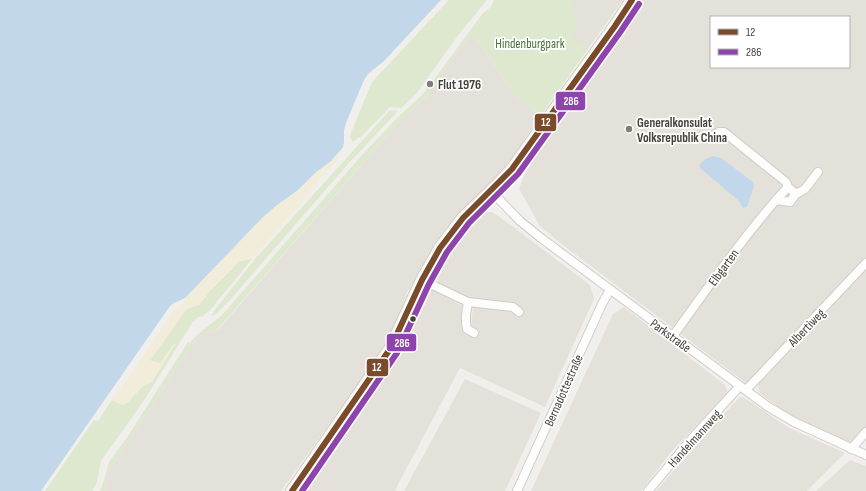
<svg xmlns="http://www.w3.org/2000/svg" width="866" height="491" font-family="'Sofia Sans Condensed',sans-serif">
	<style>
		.residential { fill: #e4e1da; fill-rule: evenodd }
		.green { fill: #dde8cf }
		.sand { fill: #f2edda }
		.water { fill: #c2d7e9 }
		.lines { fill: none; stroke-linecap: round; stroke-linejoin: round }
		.street-casing { stroke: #cfcdc9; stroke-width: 10 }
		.secondary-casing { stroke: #cfccc4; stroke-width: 14 }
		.street { stroke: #fdfdfc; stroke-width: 8 }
		.secondary { stroke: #f5f4f0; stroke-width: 12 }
		.bus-1-casing { stroke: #fff; stroke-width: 9 }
		.bus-2-casing { stroke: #fff; stroke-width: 9 }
		.bus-1 { stroke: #7a4b2a; stroke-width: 6 }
		.bus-2 { stroke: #8e44ad; stroke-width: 6 }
		.poi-dot { fill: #827e78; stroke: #fff; stroke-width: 1.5 }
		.bus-dot { fill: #464139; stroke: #fff; stroke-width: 1.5 }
		.labels { text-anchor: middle; stroke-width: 3.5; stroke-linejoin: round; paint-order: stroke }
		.park-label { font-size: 13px; fill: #477133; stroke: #fff }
		.poi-label { font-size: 13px; font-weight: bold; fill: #464139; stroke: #fff; text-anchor: start }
		.street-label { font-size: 13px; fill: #464139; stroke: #fff }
		.line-badge { stroke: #fff; stroke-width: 1.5 }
		.badge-label { font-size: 11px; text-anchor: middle; font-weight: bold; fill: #fff }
	</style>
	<rect width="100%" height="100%" fill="#f1efec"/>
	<path class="residential" d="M571,0H623L588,49L572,38L575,11Z
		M640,0H866V436L852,444L795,419L759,393L758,383L752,378L746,383L559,242L540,226L519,189L525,173ZM711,17H849V67H711Z
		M473,35L517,98L541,115L494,183L450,223L434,244L407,293L392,331L370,368L281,491H104L108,471L200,333L217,331L392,130L429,94L445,68L467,40Z
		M487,212H492L497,215L590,285L594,299L545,407L460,368L395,490L397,491H307L381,383L431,289L465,307L464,332L474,338L478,331L471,326L473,307L514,312L518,318L522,311L474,301L439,283L435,275L452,244L481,215Z
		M624,307L725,385L727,391L726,394L671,452L641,491H531L613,314Z
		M465,379L541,413L505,491H404Z
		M740,397L745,398L789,428L845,453L807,491H656L707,432Z
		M850,460L866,466V491H816Z"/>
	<path class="green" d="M449,0H487L459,34L416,94L401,108L390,107L360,138L359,137L353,142L350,137L351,133L372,82Z
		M494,0H571C577,15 577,22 573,38L588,49L541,115L517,98L473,35L467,40L445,68L429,94L392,130L216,331L200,333L108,471L104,491H100L104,480L109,462L128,436L188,342L190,343C198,332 211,325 222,315L362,155L397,118L424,93L483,13L491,7Z
		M390,110L398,111L348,164L229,301L216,314L211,316L217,307L255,259Z
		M252,259L210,310L202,317H198L192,323L143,402L101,461L96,485L92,491H45L94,420L98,421L112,400L122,405L128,402L143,386L152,382L162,361L160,363L151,361V359L185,311L188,308L199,305L210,291L232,269L239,261Z"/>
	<path class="sand" d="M340,125V135L344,147L339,158L313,187L306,198L252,259L239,261L232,269L210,291L199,305L188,308L185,311L151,359V361L160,363L173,345L176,343L152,382L143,386L128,402L122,405L112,400L175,309L186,300L185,297C180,296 177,296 173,298L154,324L130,353C165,287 219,231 274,182C280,176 286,171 293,166C299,163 306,160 311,156C323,148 332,137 340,125Z"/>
	<path class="water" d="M0,0H441L384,61L368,74L364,80L346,123L344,131V142L343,147L339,152L331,161L315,173L298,190L277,205L262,218L187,296C182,301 175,301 170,306L41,491H0Z
		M713,156L721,158L753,182L754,186L747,207L743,208L739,201L701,169L699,166C702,160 707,158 713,156Z"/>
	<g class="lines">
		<defs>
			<path id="street" d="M708,139L719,132H724L786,182L788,187
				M491,191L520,221L541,238L767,406L794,422L866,455
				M796,194L805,189L818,172
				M422,280L468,302L513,307L519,312
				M468,302L466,315V323L467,329L474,333
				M673,336C706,290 739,243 776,200L790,202L796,194L788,187L776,200
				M746,390L866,263
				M851,449L866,432
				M517,491L602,304L610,290
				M648,491L694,436L740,386"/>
			<path id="secondary" d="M292,491L390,349L422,280L440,248L463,218L497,185L512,169L615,26L632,0"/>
		</defs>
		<use href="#street" class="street-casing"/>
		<use href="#secondary" class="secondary-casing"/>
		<use href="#street" class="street"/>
		<use href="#secondary" class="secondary"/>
		<defs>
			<path id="bus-1" d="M292,491L390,349L422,280L440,248L463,218L512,169L615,26L632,0"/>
			<path id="bus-2" d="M302,491L397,353L429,284L447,252L469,223L518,174L621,31L639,4"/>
		</defs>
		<use href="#bus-1" class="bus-1-casing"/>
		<use href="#bus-2" class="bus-2-casing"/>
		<use href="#bus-1" class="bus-1"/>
		<use href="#bus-2" class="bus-2"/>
	</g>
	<g class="poi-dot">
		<circle cx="430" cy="84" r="4"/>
		<circle cx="629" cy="129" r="4"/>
	</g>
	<circle class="bus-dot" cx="413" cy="319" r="3.5"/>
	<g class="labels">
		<g class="park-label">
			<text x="530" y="48">Hindenburgpark</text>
		</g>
		<g class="poi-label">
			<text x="438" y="89">Flut 1976</text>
			<text x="637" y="127">Generalkonsulat<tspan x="637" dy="15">Volksrepublik China</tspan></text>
		</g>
		<g class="street-label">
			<text transform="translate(723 267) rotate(-54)" y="5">Elbgarten</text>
			<text transform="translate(806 327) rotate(-46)" y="5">Albertiweg</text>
			<text transform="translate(671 335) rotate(36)" y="5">Parkstraße</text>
			<text transform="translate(563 390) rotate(-66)" y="5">Bernadottestraße</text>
			<text transform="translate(694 438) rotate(-48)" y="5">Handelmannweg</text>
		</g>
	</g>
	<g class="line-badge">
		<rect x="555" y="91" width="31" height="20" rx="4" fill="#8e44ad"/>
		<rect x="534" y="113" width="23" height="19" rx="4" fill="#7a4b2a"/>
		<rect x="386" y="333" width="31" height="19" rx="4" fill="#8e44ad"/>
		<rect x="366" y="358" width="23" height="19" rx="4" fill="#7a4b2a"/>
	</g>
	<g class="badge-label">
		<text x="571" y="105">286</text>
		<text x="546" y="126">12</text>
		<text x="402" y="347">286</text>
		<text x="377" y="371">12</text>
	</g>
	<rect x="710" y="16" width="140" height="52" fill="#ffffff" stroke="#b5b3b0"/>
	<rect x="718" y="29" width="20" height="6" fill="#7a4b2a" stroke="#b5b3b0"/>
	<text x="746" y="36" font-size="12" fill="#464139">12</text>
	<rect x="718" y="49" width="20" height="6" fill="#8e44ad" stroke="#b5b3b0"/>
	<text x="746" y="56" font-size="12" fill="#464139">286</text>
</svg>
